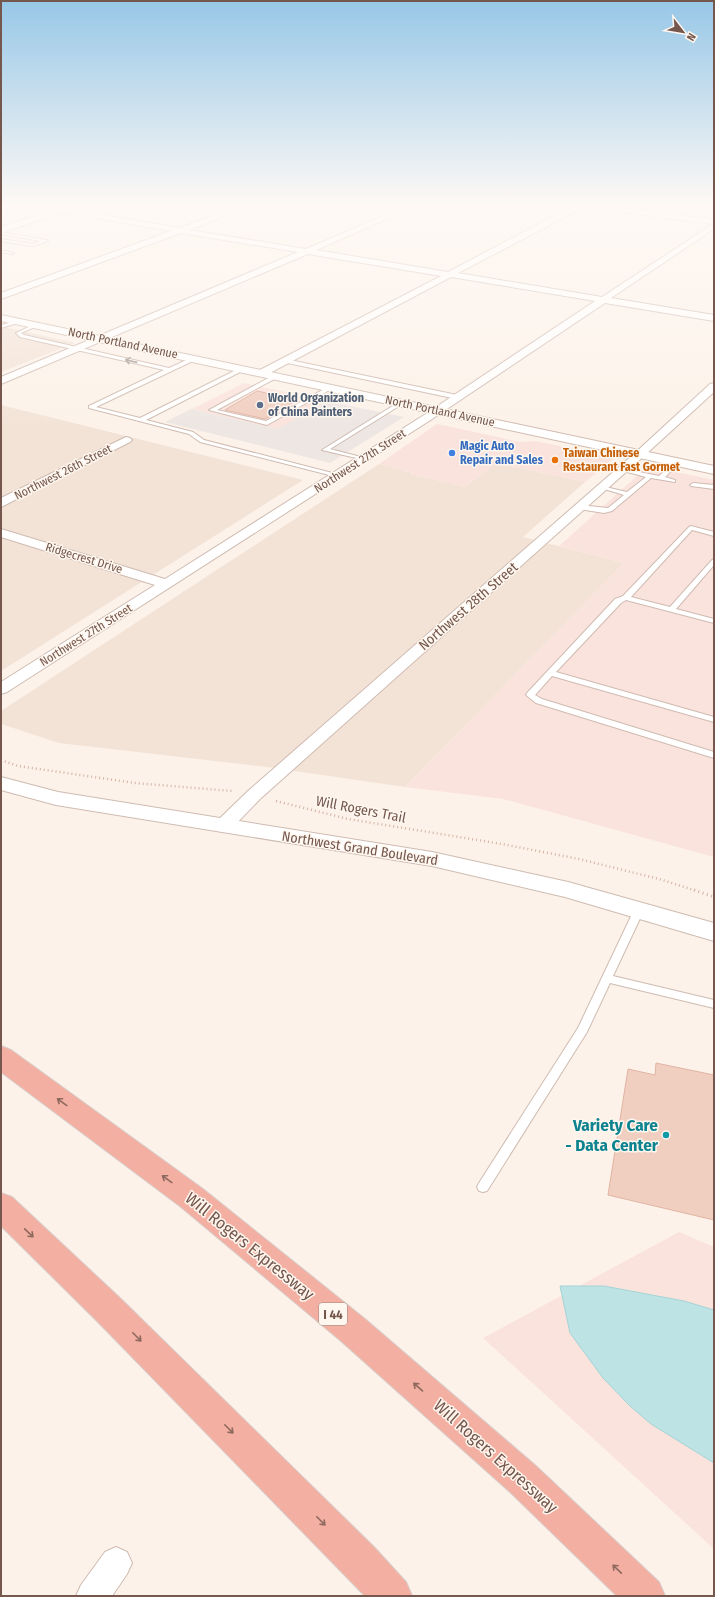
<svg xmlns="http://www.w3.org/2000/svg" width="715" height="1597" font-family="'Fira Sans Condensed',sans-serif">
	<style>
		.residential { fill: #f3e3d7 }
		.commercial { fill: #fbe3dd }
		.industrial { fill: #ede6e2 }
		.water { fill: #bde3e5; stroke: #a4d4d6 }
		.building { fill: #f0cfc1; stroke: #e2b4a2 }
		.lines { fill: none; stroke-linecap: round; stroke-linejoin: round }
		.service-casing { stroke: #cfbbb1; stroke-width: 2 }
		.minor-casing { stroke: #cfbbb1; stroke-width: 2 }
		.tertiary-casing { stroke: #cfbbb1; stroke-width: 2 }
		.secondary-casing { stroke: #d2bbaf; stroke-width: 2 }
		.motorway-casing { stroke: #d8d0cd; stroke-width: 2 }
		.path-far1 { stroke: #d5b2a4; stroke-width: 2.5; stroke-dasharray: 1 3; stroke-linecap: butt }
		.path { stroke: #d5b2a4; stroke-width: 3; stroke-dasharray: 1 3.5; stroke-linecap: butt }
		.service { fill: #fff; fill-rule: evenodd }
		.minor { fill: #fff; fill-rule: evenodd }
		.tertiary { fill: #fff; fill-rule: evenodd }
		.secondary { fill: #fff; fill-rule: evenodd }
		.motorway { fill: #f3afa2; fill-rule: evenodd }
		.oneway { stroke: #ac9a94 }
		.oneway2 { stroke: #8e695e }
		.service-dot { fill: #5c6f8a; stroke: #fef7ef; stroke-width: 1.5 }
		.shop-dot { fill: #3f7fe0; stroke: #fef7ef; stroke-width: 1.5 }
		.food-dot { fill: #e8710a; stroke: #fef7ef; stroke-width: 1.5 }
		.culture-dot { fill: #0f9aa8; stroke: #fef7ef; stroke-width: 1.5 }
		.labels { text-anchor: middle; stroke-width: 3; stroke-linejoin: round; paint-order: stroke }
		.far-street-label { font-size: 12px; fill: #75574d; stroke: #fef7ef }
		.far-service-label { font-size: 12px; font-weight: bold; fill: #4e5e75; stroke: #fef7ef; text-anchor: start }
		.far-shop-label { font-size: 12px; font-weight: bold; fill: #366cbe; stroke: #fef7ef; text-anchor: start }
		.far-food-label { font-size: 12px; font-weight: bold; fill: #c56008; stroke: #fef7ef; text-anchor: start }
		.shield { fill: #fef7ef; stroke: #9e877e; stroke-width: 1 }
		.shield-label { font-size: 13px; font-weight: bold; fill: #75574d }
		.street-label { font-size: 14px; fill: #75574d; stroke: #fef7ef }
		.near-culture-label { font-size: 17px; font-weight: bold; fill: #0d838f; stroke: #fef7ef; text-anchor: end }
		.near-street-label { font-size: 17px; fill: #75574d; stroke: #fef7ef }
	</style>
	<rect width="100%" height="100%" fill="#fcf2e9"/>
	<path class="residential" d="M1,326L75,343L1,372Z
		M1,405L303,480L1,671Z
		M496,463L585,482L523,537L624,563L405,787L267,767L59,743L1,724V711L379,464L413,473L411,474L465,487Z"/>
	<path class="commercial" d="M244,383L326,401L278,429L192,409Z
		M437,424L520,442L536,441L614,458L585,482L496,463L465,487L411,474L413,473L379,464Z
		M648,466L714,480V857L503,799L405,787L624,563L559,546Z
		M679,1232L714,1247V1549L483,1338Z"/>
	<path class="industrial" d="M326,401L404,417L330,463L165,422L191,409L278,429Z"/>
	<path class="water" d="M560,1286H604L684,1301L714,1310V1463L651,1424L630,1406L603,1378L570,1333Z"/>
	<path class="building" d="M257,391L297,400L265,419L225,410Z
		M656,1063L714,1075V1220L608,1195L628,1069L655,1075Z"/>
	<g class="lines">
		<defs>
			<path id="service" d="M141,204H164L154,207Z
				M1,232L46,240L48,241L32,246L1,241V239L32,244L41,241L1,234Z
				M1,250L14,253L12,254L1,252Z
				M19,320L21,322L1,328V325Z
				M35,324H37V326L21,333L24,335L169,368L191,358H195V360L96,407L140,418L240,368H244V370L146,420L193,432L204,440L340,475L337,477L200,442L189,434L89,408V406L164,370L20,337L16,333Z
				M285,359L457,395L460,397L457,399L283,362V360Z
				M276,374L279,376L278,377L217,410L266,421L328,387L333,388L267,425L209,410Z
				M399,402L404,403L330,449L365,458V460L322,450Z
				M677,460L680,462L665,477L675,480V482L651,478L612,511L604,513L579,509L576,507L579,505L608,508L624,495L601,488V486L627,492L646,477L620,470V468L659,476Z
				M693,483L714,485V489L691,486L690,485Z
				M691,526L714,532V536L692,530L631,597L670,607L712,560L714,559V565L676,609L714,619V623L626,600L621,603L556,672L714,717V722L552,676L535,695L542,699L714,752V758L536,703L526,695L527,693L615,599L623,596L689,527Z
				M639,907L643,908L644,910L613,976L714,1000V1008L610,983L587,1032L487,1191L483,1192L479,1191L477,1187L479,1183L578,1028L634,910L635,908Z"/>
			<path id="minor" d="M17,204H36L180,228L244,204H255L189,230L306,249L411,204H421L316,250L448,272L577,204H599L714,220V229L611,298L714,315V321L605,303L429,421L7,692L1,694V682L155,585L1,537V529L165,579L421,417L595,301L451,277L266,375H258L257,373L258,371L441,276L308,254L1,384V377L298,252L181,233L1,299V293L171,231ZM584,207L713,224L602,297L458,273Z
				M714,383V392L644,456L260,799L230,830L223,832L216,830L214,826L216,822L248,791L636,452L710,384Z
				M126,437L130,438L132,440L130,442L1,507V498Z
				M116,1547L127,1552L132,1563L127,1574L112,1596H76L81,1585L105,1552Z"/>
			<path id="tertiary" d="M1,777L58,792L432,852L568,882L714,923V941L565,897L432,866L56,805L1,790Z"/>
			<path id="secondary" d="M74,204H88L1,233V227Z
				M1,315L714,466V474L1,321Z"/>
			<path id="motorway" d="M1,1046L11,1050L203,1189L365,1319L536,1466L659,1582L665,1596H617L510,1492L341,1341L181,1207L1,1072Z
				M1,1193L12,1197L121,1299L374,1547L406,1582L412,1596H365L97,1321L1,1226Z"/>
		</defs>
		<use href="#service" class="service-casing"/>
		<use href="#minor" class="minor-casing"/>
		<use href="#tertiary" class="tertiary-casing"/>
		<use href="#secondary" class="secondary-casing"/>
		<use href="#motorway" class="motorway-casing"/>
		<path class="path-far1" d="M1,760L18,766L135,783L232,791
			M276,801L348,819L502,844L579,859L659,879L697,891"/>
		<path class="path" d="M694,890L714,897"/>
		<use href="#service" class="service"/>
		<use href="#minor" class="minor"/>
		<use href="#tertiary" class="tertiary"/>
		<use href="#secondary" class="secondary"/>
		<use href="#motorway" class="motorway"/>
	</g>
	<defs><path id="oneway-shaft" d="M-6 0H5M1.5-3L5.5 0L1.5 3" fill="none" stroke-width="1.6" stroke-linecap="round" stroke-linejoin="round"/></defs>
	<use class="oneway" href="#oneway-shaft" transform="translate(131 361) rotate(-167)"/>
	<g class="oneway2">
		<use href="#oneway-shaft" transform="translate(62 1102) rotate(-144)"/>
		<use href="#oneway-shaft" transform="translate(167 1179) rotate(-144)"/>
		<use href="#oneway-shaft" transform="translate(29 1233) rotate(44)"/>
		<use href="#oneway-shaft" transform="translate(137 1337) rotate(45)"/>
		<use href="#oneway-shaft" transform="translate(418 1387) rotate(-139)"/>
		<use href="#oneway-shaft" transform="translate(229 1429) rotate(45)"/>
		<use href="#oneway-shaft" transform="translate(321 1521) rotate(45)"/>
		<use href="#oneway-shaft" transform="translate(617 1569) rotate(-136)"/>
	</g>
	<linearGradient id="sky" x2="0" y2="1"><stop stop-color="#97c7e7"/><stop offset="0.48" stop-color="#fef9f5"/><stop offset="1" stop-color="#fef9f5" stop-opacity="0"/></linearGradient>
	<rect width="715" height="428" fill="url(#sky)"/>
	<circle class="service-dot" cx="260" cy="405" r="4"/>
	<circle class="shop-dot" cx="452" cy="453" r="4"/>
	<circle class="food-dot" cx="555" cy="460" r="4"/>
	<circle class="culture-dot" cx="666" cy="1135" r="4"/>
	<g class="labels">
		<g class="far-street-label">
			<text transform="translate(123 343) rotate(12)" y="4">North Portland Avenue</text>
			<text transform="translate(440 411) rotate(12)" y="4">North Portland Avenue</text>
			<text transform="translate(360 461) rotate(-33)" y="4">Northwest 27th Street</text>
			<text transform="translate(63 472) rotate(-27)" y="4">Northwest 26th Street</text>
			<text transform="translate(84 558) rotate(17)" y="4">Ridgecrest Drive</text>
			<text transform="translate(86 635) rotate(-32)" y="4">Northwest 27th Street</text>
		</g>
		<g class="far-service-label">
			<text x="268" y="402">World Organization<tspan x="268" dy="14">of China Painters</tspan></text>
		</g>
		<g class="far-shop-label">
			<text x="460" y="450">Magic Auto<tspan x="460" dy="14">Repair and Sales</tspan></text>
		</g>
		<g class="far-food-label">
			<text x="563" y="457">Taiwan Chinese<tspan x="563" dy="14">Restaurant Fast Gormet</tspan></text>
		</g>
		<rect class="shield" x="319" y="1303" width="28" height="22" rx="3"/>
		<g class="shield-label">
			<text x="333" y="1319">I 44</text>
		</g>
		<g class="street-label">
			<text transform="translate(468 606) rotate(-41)" y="5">Northwest 28th Street</text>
			<text transform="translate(361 809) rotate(11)" y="5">Will Rogers Trail</text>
			<text transform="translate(360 848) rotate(9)" y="5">Northwest Grand Boulevard</text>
		</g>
		<g class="near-culture-label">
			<text x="658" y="1131">Variety Care<tspan x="658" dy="20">- Data Center</tspan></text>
		</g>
		<g class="near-street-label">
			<text transform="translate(250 1246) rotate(39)" y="6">Will Rogers Expressway</text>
			<text transform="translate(496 1456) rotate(42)" y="6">Will Rogers Expressway</text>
		</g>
	</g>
	<rect width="715" height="1597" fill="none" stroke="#75574d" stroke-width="4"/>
	<g transform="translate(683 32) rotate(121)" stroke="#fef7ef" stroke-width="3" paint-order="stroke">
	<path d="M0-3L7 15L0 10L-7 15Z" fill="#75574d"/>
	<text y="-6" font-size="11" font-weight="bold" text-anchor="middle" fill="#75574d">N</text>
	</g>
</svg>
